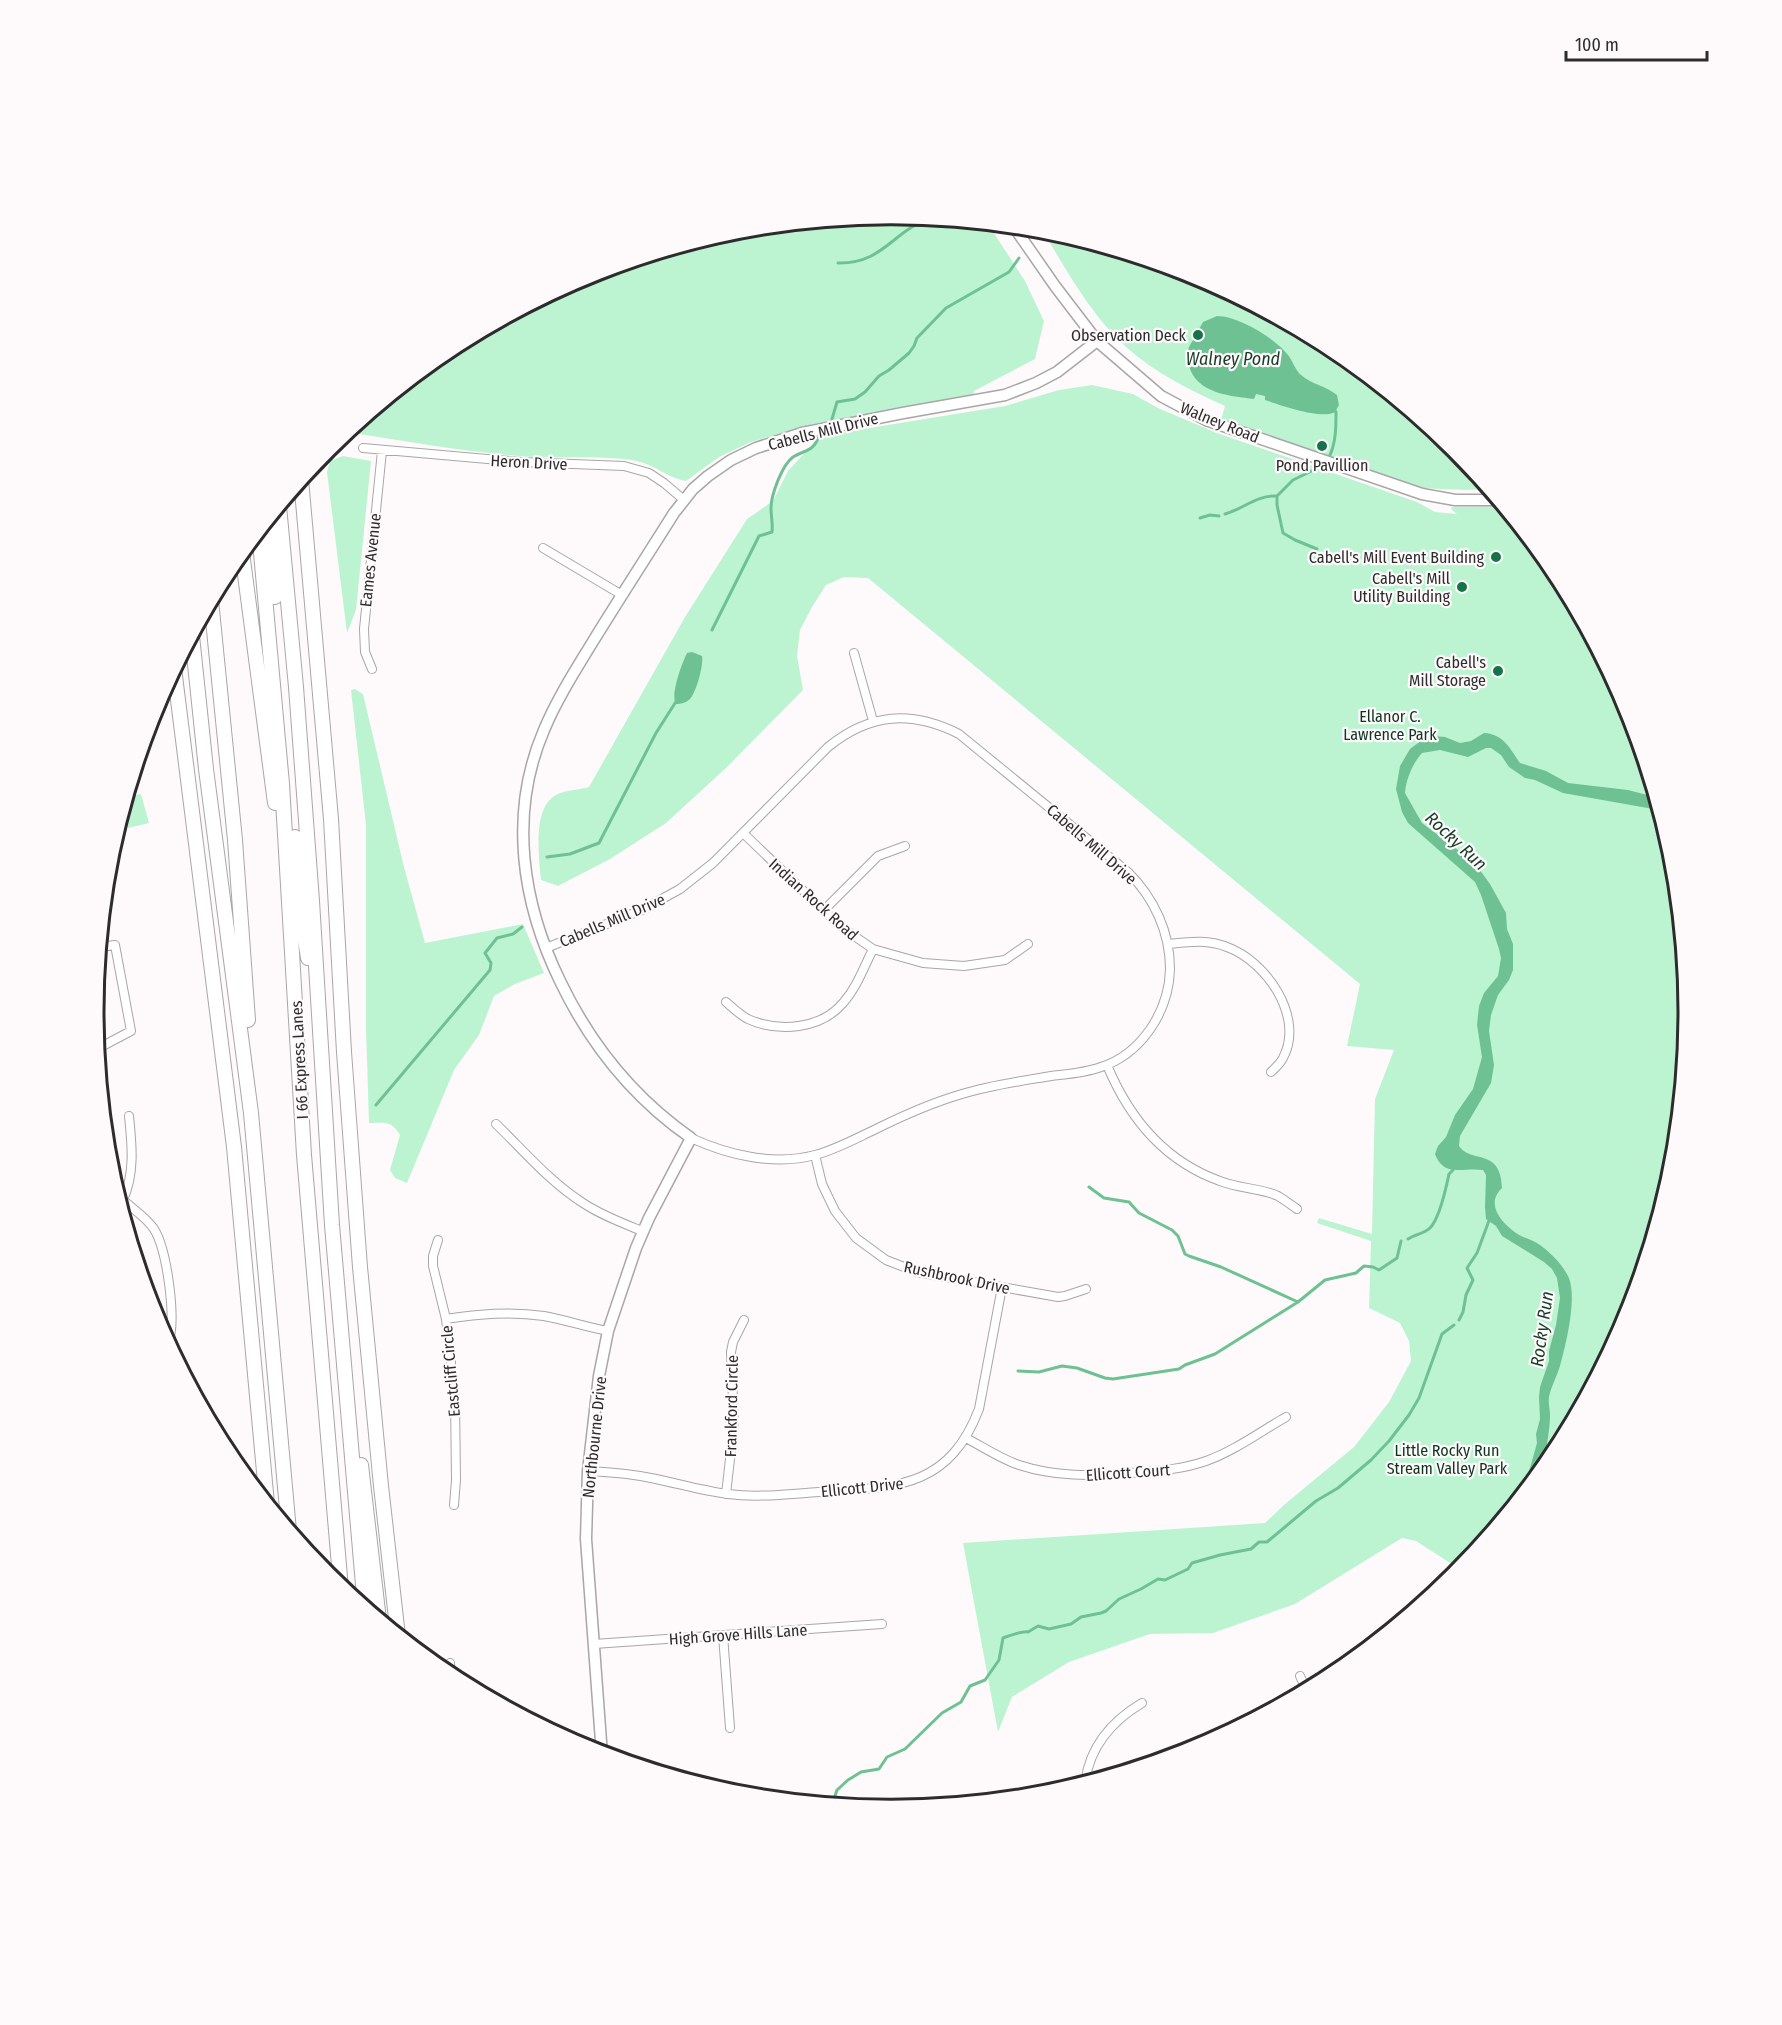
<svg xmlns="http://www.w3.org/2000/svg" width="1782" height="2025" font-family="'Fira Sans Condensed',sans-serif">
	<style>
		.green { fill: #bcf4d2 }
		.water { fill: #6ec193 }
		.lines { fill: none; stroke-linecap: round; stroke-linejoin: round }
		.stream { stroke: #6ec193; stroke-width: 3 }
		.street-casing { stroke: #aaa6a7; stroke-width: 10 }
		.secondary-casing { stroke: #aaa6a7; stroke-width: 13 }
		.highway-casing { stroke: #aaa6a7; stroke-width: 16 }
		.street { stroke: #fff; stroke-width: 8 }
		.secondary { stroke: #fff; stroke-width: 10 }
		.highway { stroke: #fff; stroke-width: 14 }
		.poi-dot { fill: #167349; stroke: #fefafb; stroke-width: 2 }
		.labels { text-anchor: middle; stroke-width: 4.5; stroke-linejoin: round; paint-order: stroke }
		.poi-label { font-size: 16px; fill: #2d2c2c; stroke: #fefafb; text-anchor: end }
		.street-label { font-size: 16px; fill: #2d2c2c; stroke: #fefafb }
		.park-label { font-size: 16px; fill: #0f3421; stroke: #fefafb }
		.water-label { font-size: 18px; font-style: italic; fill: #183c28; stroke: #fefafb }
		.rim { fill: none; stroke: #2d2c2c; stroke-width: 3 }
	</style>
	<rect width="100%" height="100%" fill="#fefafb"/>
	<path class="green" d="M891,215L988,224L1025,281L1044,321L1035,359L974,391L973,397L813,424L751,442L719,457L686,481C667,478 653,463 632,460C594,455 556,459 518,456C461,451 404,441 347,432L448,349L586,275L736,230Z
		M1042,229L1197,275L1335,349L1456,448L1489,489L1466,490L1418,488L1221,420L1225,406C1190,390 1155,373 1126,347C1090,314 1066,270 1042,229Z
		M1092,385L1133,394L1158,408L1217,433L1417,502L1435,512L1457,514L1452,510L1451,507L1503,506L1555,569L1628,707L1674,857L1689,1013L1674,1169L1628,1318L1554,1456L1461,1570L1416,1541L1402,1538L1295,1604L1213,1633L1150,1634L1069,1662L1012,1697L998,1732L963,1543L1265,1523L1285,1504L1354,1447L1389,1402L1411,1361L1409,1341L1400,1323L1369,1308L1371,1241L1317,1223L1319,1218L1372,1234L1375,1099L1394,1050L1347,1046L1360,984L868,578L844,577L826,585L812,607L800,630L797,656L803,690L726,768L666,823L610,859L558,886L541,880C539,857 532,808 556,795C565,790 579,790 589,787L685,617L747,519L773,501L788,471L820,436L1005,406L1059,390Z
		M343,456L371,461L356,610L347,633L327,472L330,461Z
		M355,689L363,694L404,867L425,943L523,924L544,973L515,984L494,996L479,1035L454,1070L407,1183L395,1178L390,1170L400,1135C391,1120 385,1123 369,1123L366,1028V825L351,690Z
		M141,794L149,823L128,828L123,808L126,797Z"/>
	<path class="water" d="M1217,316C1238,316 1275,338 1288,355C1293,361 1295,370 1301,375C1311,384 1326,386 1337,395L1339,405L1335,412C1322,420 1280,405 1265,400V396L1256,394L1254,399C1231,396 1197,394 1189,366C1185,356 1187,348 1194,339L1198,341L1203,332L1199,329L1203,322Z
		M1527,536L1538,552L1555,569L1561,582L1537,562L1531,554Z
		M692,652L702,656C704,664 696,693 690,699C686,703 681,704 676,704C670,695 682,663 687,653Z
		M1484,733C1504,734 1510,749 1520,763L1546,771L1568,783L1628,790L1655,797L1659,810L1563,793L1535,780L1525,778L1509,767L1501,755L1491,748H1486L1468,757L1440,750L1422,753C1413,763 1406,779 1405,793L1422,823L1474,862L1490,884L1506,913L1507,929L1513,944V970L1509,980L1498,995L1491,1015L1489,1031L1494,1065L1491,1083L1460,1136L1459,1146C1471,1164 1501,1147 1502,1188C1485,1204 1501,1222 1516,1233C1523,1238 1532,1239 1540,1245C1551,1253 1562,1264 1568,1276C1578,1296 1566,1344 1560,1366C1557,1376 1551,1387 1549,1397C1548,1403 1550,1409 1550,1415C1550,1428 1546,1457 1540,1469C1535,1479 1529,1487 1522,1496L1523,1485L1528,1475L1537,1443L1536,1434L1540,1419L1539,1397L1540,1387L1549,1361V1351L1556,1325L1560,1298L1557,1278L1552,1269L1544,1262L1502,1236L1496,1226L1486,1219L1485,1207L1486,1175L1483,1170C1463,1167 1444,1178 1435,1154L1438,1146L1446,1137L1455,1115L1473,1089L1482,1057L1477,1025L1479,1006L1484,993L1498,976L1501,958L1499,949L1481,895L1475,882L1408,823L1402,812L1396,789L1400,766L1410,749L1426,737L1433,736L1445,737L1460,743L1471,741Z"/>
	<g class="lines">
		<path class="stream" d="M1042,237L1051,231
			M838,263C884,264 893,230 931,218
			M832,419L837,402L855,399L865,392L879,376L889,370L909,353L914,346L917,338L946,308L1009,272L1019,258
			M1330,455C1336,442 1336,426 1336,412L1333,408
			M1277,496V505L1283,533L1295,540L1317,549
			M1225,514C1243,509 1257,495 1277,496L1293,480L1320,467
			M1200,518L1210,515L1219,516
			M712,630L759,536L772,532C773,524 771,516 771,508C771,495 782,465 793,457C804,450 813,452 818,438
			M547,857L570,854L599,843L656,733L677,700
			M376,1105L490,970L491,963L485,953L497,938L513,934L522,927
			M1089,1187L1104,1198L1129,1202L1139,1213L1172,1230L1178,1236L1185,1254L1189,1256L1221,1267L1298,1302
			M1408,1239C1415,1234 1424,1234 1430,1228C1440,1218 1446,1188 1449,1174L1453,1170
			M1459,1320L1463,1312L1466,1295L1473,1280L1467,1268L1477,1253L1490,1218
			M1018,1371L1039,1372L1062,1366L1077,1368L1105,1378L1113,1379L1179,1369L1185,1365L1215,1354L1298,1302L1325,1280L1356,1273L1364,1266L1373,1267L1379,1270L1397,1258L1401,1241
			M832,1805L837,1790L848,1780L861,1772L879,1769L887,1757L905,1749L942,1713L961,1702L970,1686L985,1680L999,1660L1003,1638C1008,1636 1023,1631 1028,1632L1038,1626L1049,1629L1071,1624L1081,1617L1101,1613L1106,1611L1119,1599L1141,1589L1158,1579L1165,1580L1188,1569L1192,1563L1220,1555L1251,1549L1259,1542H1267L1316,1501L1338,1488L1371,1460L1389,1441L1409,1415L1419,1398L1442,1334L1454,1325"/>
		<defs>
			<path id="street" d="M363,448L521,462L624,466L649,473L664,483L684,500
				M543,548L622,595
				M854,653L873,721
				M372,669L365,652L364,629L382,451
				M743,833L840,926L873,949L923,963L964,966L1005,960L1028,944
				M823,911L878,856L905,846
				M1168,944C1188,942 1207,939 1227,947C1266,961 1305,1017 1283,1058C1280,1064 1275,1068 1271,1072
				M546,948L642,910L680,889L713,863L828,747C870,713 911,710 959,734L1128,872C1154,898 1170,932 1170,969C1169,1012 1141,1054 1101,1067C1085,1073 1068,1074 1051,1076C1021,1081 991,1085 962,1094C931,1103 902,1116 874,1130C855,1139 835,1150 815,1155C774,1166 728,1155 691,1138
				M726,1002C732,1007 740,1015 748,1019C779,1033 821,1029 843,1003C857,987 864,967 873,949
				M97,1049L131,1031L115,945L99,947
				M1107,1065C1129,1118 1164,1161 1220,1181C1236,1188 1265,1189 1278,1196C1285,1200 1291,1205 1297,1209
				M496,1124C524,1151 550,1182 583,1203C601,1215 622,1223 642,1231
				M815,1155L822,1184L835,1211L856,1238L886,1260L917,1272L1058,1297L1065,1296L1086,1289
				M118,1199L123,1200C133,1209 147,1218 154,1229C167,1250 177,1320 168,1344
				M123,1200C135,1173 132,1145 129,1116
				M438,1240L433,1256V1266L446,1319L455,1399L456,1480L454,1505
				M446,1319C479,1314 510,1311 544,1316C566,1320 586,1327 608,1331
				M966,1438C983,1447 1001,1459 1019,1465C1056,1477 1091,1476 1129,1473C1155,1471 1180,1470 1206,1461C1234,1451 1260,1432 1286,1417
				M588,1471C611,1472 634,1474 656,1479C680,1484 703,1491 728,1494C758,1498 788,1494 819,1492C894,1487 948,1490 979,1409L1002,1287
				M726,1494L734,1424L731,1352L733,1342L744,1320
				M723,1635L730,1728
				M594,1644L882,1624
				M450,1663L451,1678
				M1300,1676L1307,1691
				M1085,1784C1089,1747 1112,1721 1142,1703"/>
			<path id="secondary" d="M1014,227L1055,286L1097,341L1161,396L1206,420L1422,494L1455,500H1498
				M602,1755L586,1539L588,1471L599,1376L608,1331L636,1248L649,1218L691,1138C635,1099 591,1045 561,983C522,904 508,814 544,730C557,699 575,671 592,643C619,599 647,556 674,513L693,489L708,476L731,460L756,448L802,433L903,413L1005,395L1036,383L1057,372L1097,341"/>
			<path id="highway" d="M301,479L331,819L344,1052L360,1267L381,1486L398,1636
				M279,506L296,687L312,901L332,1225L365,1608
				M268,520L275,597
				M259,531L282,784L304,1155L341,1589
				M242,552L275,803
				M211,600L235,840L248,1020
				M192,636L206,769L251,1113L289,1531
				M174,668L234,1147L267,1504
				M295,837L301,914L308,958
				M361,1465L379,1620"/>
		</defs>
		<use href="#street" class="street-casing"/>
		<use href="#secondary" class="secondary-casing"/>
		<use href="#highway" class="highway-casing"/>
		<use href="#street" class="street"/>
		<use href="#secondary" class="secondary"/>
		<use href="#highway" class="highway"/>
	</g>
	<g class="poi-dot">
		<circle cx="1198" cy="335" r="6"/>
		<circle cx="1322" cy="446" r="6"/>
		<circle cx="1496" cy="557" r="6"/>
		<circle cx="1462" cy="587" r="6"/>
		<circle cx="1498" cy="671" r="6"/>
	</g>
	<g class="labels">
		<g class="poi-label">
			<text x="1186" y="341">Observation Deck</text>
			<text x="1322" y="471" text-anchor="middle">Pond Pavillion</text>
			<text x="1484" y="563">Cabell's Mill Event Building</text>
			<text x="1450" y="584">Cabell's Mill<tspan x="1450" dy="18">Utility Building</tspan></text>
			<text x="1486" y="668">Cabell's<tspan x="1486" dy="18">Mill Storage</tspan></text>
		</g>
		<g class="street-label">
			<text transform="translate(1220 422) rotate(22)" y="6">Walney Road</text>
			<text transform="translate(823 431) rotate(-14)" y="6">Cabells Mill Drive</text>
			<text transform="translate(529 462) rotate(3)" y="6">Heron Drive</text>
			<text transform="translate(370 560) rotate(-84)" y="6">Eames Avenue</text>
			<text transform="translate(1092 844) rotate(41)" y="6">Cabells Mill Drive</text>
			<text transform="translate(814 899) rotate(42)" y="6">Indian Rock Road</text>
			<text transform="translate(612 920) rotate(-23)" y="6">Cabells Mill Drive</text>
			<text transform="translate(299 1060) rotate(-93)" y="6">I 66 Express Lanes</text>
			<text transform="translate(957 1277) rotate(12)" y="6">Rushbrook Drive</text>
			<text transform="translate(450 1371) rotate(-95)" y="6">Eastcliff Circle</text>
			<text transform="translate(731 1406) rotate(-89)" y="6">Frankford Circle</text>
			<text transform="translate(594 1437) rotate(-84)" y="6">Northbourne Drive</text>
			<text transform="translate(1128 1472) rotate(-4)" y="6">Ellicott Court</text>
			<text transform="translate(862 1487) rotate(-6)" y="6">Ellicott Drive</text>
			<text transform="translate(738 1634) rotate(-4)" y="6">High Grove Hills Lane</text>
		</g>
		<g class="park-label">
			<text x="1390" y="722">Ellanor C.<tspan x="1390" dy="18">Lawrence Park</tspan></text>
			<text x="1447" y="1456">Little Rocky Run<tspan x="1447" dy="18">Stream Valley Park</tspan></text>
		</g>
		<g class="water-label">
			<text x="1233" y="365">Walney Pond</text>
			<text transform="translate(1456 841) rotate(43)" y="6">Rocky Run</text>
			<text transform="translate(1542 1329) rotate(-82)" y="6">Rocky Run</text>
		</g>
	</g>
	<path d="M0 0H1782V2025H0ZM104 1012a787 787 0 1 1 1574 0a787 787 0 1 1-1574 0Z" fill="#fefafb" fill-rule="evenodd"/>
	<path class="rim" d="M104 1012a787 787 0 1 1 1574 0a787 787 0 1 1-1574 0Z"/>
	<path d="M1566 51v9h141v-9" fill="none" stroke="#2d2c2c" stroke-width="3"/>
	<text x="1575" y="51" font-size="18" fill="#2d2c2c" stroke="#fefafb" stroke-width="4.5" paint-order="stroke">100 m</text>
</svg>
